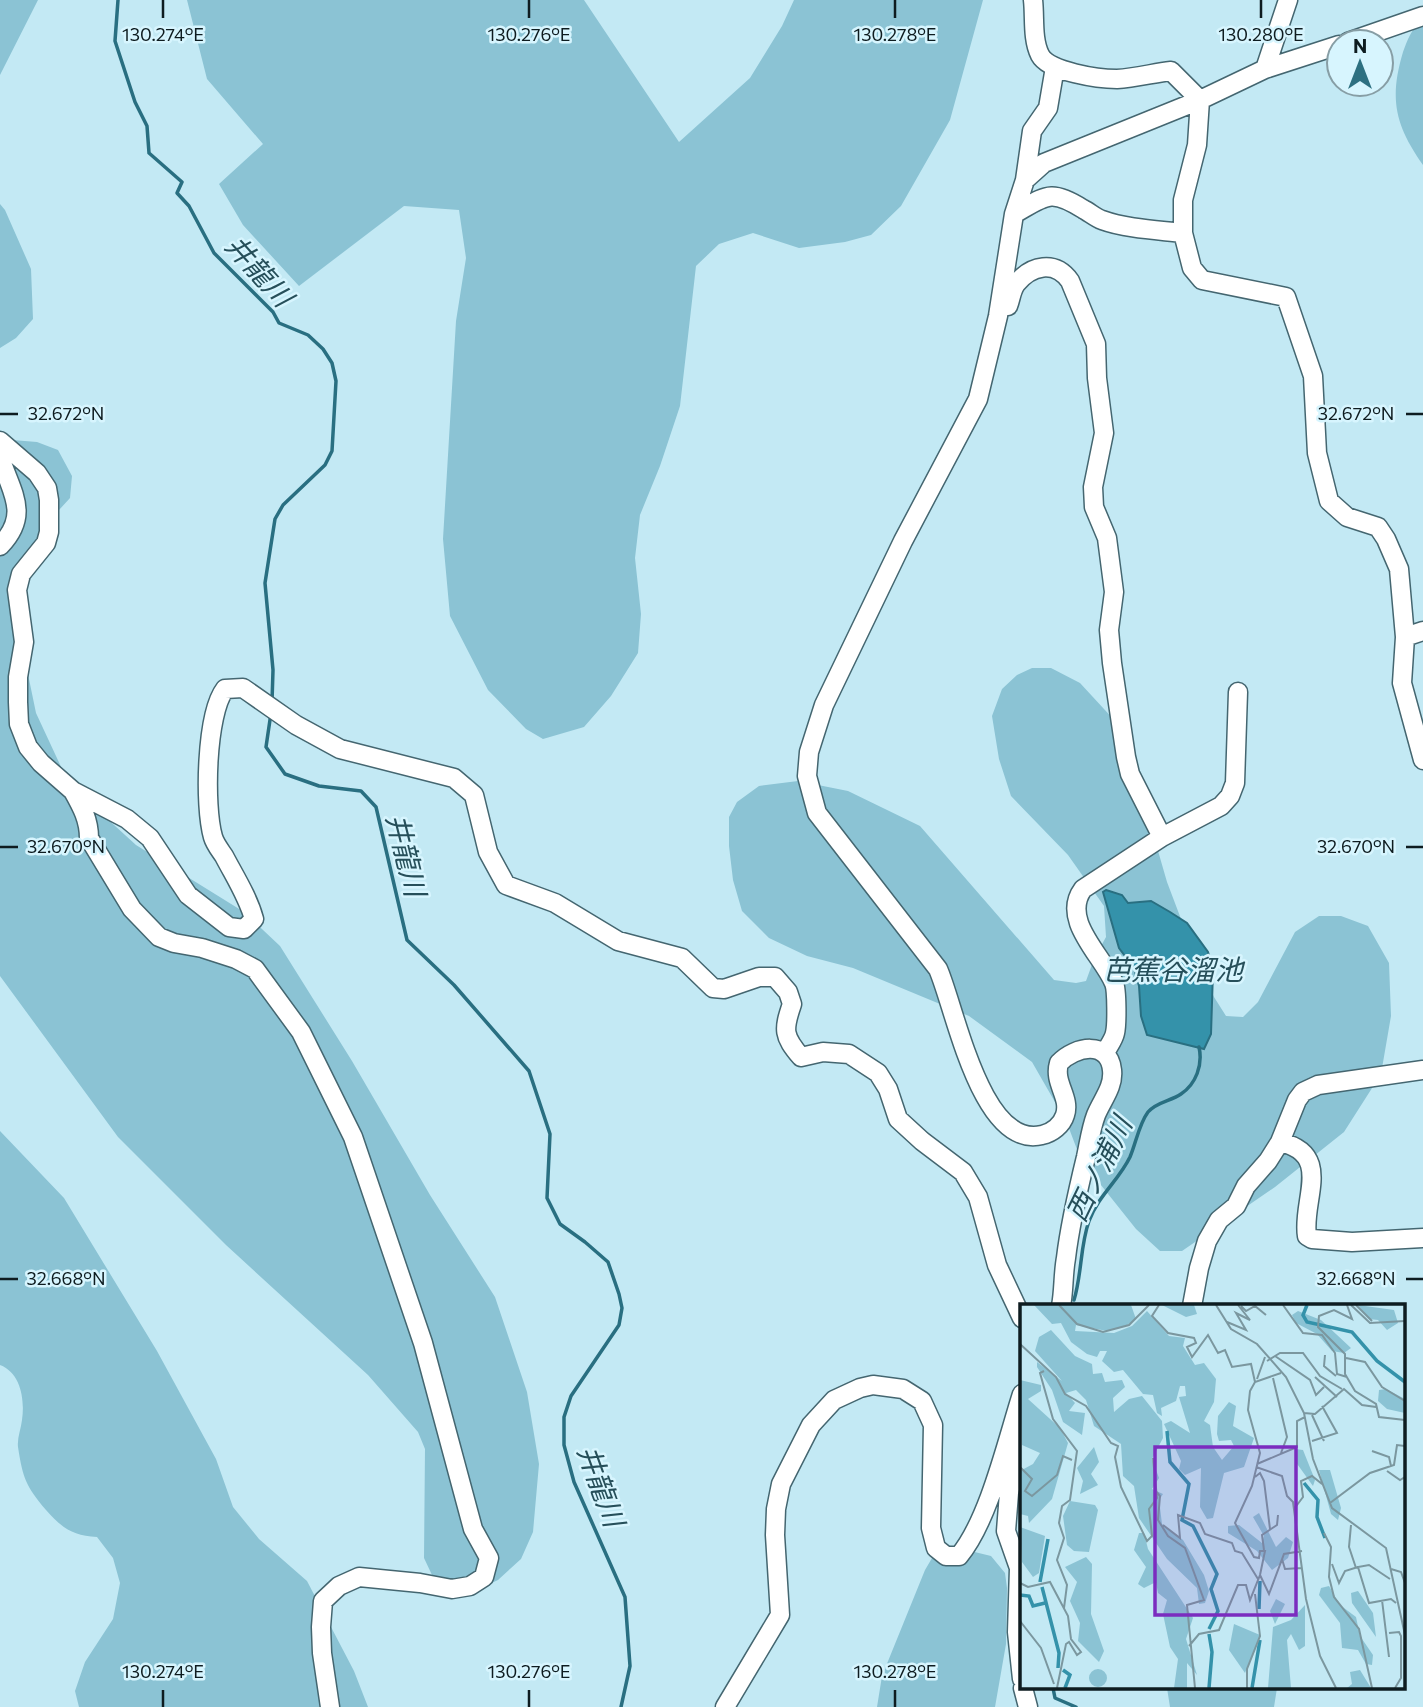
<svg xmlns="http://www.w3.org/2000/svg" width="1423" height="1707" font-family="Commissioner,'Noto Sans JP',sans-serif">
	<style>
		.green { fill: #8bc3d4 }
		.water { fill: #3492aa; stroke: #296f81; stroke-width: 2 }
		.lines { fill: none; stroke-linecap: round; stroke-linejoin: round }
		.stream { stroke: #296f81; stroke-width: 3.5 }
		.minor-casing { stroke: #446670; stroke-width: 21 }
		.minor { stroke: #fff; stroke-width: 18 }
		.ticks { fill: none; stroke: #0e1c20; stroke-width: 2.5 }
		.labels { text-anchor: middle; stroke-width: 5; stroke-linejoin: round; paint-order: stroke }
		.water-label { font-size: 28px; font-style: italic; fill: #264f5a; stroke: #d7f5fe }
		.inset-river { fill: none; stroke: #3492aa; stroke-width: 3.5 }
		.inset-road { fill: none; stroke: #7b979f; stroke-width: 2 }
		.view { fill: #7b2cbf; fill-opacity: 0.15; stroke: #7b2cbf; stroke-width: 3.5 }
		.inset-edge { fill: none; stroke: #0e1c20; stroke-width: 3.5 }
		.ticks-label { font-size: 18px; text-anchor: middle; fill: #0e1c20; stroke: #d7f5fe; stroke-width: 5; stroke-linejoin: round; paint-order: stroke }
	</style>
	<rect width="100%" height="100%" fill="#c3e9f4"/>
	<path class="green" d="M0,0H38L0,75Z
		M187,0H584L679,142L750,78L782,26L794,0H983L950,120L901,206L871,235L845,242L799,248L753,233L719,244L696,266L680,406L660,466L640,515L635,558L641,614L638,653L611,696L584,727L543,739L526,729L488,690L450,616L443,539L456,321L466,258L459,210L404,206L299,286L243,225L219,184L263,144L207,79Z
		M1423,20V165C1395,125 1389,99 1403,52C1407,41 1413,25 1423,20Z
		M0,204L5,210L31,269L33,319L16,338L0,348Z
		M0,439L37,442L58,450L72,476L70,498L48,522L33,544L23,570L17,621L36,713L69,784L136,845L244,912L280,946L352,1061L430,1195L495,1297L527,1392L539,1464L533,1532L521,1559L498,1580L462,1597L440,1592L424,1558L425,1449L418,1432L368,1375L226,1245L118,1137L0,976Z
		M1032,668H1051L1080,683L1116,722L1139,785L1167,882L1195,956L1214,997L1226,1016L1243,1017L1258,1002L1295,932L1319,916H1341L1368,926L1389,963L1391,1016L1381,1074L1344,1132L1275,1187L1182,1251H1160L1136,1229L1081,1160L1067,1123L1032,1062L969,1016L853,968L807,956L769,938L742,911L733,880L729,846V817L737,802L759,786L798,781L848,791L920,826L1054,980L1076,983L1086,981L1094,959L1106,937L1104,906L1068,855L1011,796L999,759L992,716L1002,689L1017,675Z
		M0,1131L64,1198L157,1351L216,1459L233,1507L259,1539L307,1581L354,1671L368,1707H79L75,1691L85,1662L113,1619L120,1583L113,1558L97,1537C73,1536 62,1528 46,1510C26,1486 23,1479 18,1447C17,1438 21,1429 22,1420C25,1400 21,1373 0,1365Z
		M950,1546L991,1556L1005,1573L1007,1588L1006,1644L995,1707H877L882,1676L925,1570L935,1553Z
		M1167,1688H1277L1274,1707H1170Z"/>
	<path class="water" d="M1106,890L1122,895L1128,903L1151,901L1170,912L1187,923L1208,952L1213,971L1211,1034L1204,1049L1147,1035L1141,1016L1139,986L1134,968L1119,948L1103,892Z"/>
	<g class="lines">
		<path class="stream" d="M118,0L115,41L135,102L147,126L149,153L182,182L177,193L189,206L214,253L273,312L279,323L308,335L323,349L332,363L336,381L332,451L325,465L283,505L275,519L265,583L273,670L272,702
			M271,713L266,747L285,774L319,786L361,791L376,807L407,940L454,985L529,1071L550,1134L547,1198L560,1224L585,1242L608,1262L619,1294L622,1308L619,1325L571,1396L564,1417V1445L574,1482L625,1597L630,1666L621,1707
			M1074,1300C1082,1274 1080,1246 1089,1221C1098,1196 1119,1180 1130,1157C1136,1143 1139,1124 1148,1112C1156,1102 1171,1101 1181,1094C1196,1084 1203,1065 1199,1047
			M1053,1688L1055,1698L1076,1707"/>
		<defs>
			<path id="minor" d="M1033,0C1035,17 1032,39 1040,55C1049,72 1099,79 1117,79C1135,78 1154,73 1171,71L1200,100L1197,145L1183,200V233L1192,268L1202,280L1286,297L1313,376L1317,453L1329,501L1347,517L1378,527L1386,539L1399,569L1405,637L1402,683L1423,760
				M1348,42L1423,16
				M1055,67L1048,108L1032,131L1025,180L1014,214L998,316L978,399L903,541L824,705L809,752L807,776L817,813L938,969C955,1007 981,1150 1042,1135C1052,1133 1062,1125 1065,1115C1071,1097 1053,1083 1059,1063C1075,1046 1109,1040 1112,1070C1114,1087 1102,1100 1096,1115C1091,1128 1089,1143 1086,1157C1078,1190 1070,1224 1066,1258C1063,1274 1064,1291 1061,1306
				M1265,69L1288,0
				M1025,180L1044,163L1200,100L1265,69L1339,45
				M1014,214C1046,196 1050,188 1083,209C1089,212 1096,218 1102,220C1127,229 1157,230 1183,233
				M1008,306C1011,299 1011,291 1016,284C1031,265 1055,260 1070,281L1096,344L1097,378L1104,433L1093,487L1094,507L1107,538L1114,592L1109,630L1112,663L1126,757L1130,774L1162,837
				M0,441L37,473L47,488L49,500V532L46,543L21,574L17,590L24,642L18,677V702L19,724L28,747L41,763L73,791L127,819L150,838L188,895L229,927L244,929L254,919C248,897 235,877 224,856C220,850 215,844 213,837C204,806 206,714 225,689L243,688L296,725L340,749L454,778L474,795L488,852L506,885L555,903L618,941L682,958L713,988L724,989L759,977H775L788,992L792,1004C783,1030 783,1036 801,1057L823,1052L849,1054L878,1073L888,1089L898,1119L922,1141L963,1172L978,1197L997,1265L1022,1318
				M0,457C11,492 31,514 0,546
				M1405,637L1423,631
				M73,791C82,807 89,820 89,838L132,909L159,937L174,943L202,948L236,959L255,969L301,1032L353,1137L423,1343L473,1529L489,1558L484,1577L470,1586L452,1589L420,1583L359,1577L339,1586L323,1601L321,1627L322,1653L330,1707
				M1105,1053C1108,1047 1114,1039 1115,1033C1117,1025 1117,990 1114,983C1103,956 1060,920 1083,889L1162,837L1221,806L1230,796L1235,783L1238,692
				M1280,1142C1334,1154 1301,1201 1307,1236L1312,1239L1352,1242L1423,1238
				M1192,1306L1199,1268L1207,1241L1219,1220L1236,1206L1246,1186L1268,1161L1280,1142L1297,1100L1303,1092L1318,1085L1423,1070
				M1022,1438L1009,1493L1006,1531L1019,1568L1017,1632L1022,1679
				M1023,1688L1028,1707
				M725,1707L780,1615L775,1535L776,1509L781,1484L811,1425L834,1400L860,1388L873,1385L903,1389L922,1401L933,1425L931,1528L936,1548L946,1556H959C989,1520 1007,1441 1022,1394"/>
		</defs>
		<use href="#minor" class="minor-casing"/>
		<use href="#minor" class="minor"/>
	</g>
	<path class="ticks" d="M163,0V18M529,0V18M895,0V18M1261,0V18M0,414H18M1406,414H1423M0,847H18M1406,847H1423M0,1279H18M1406,1279H1423M163,1690V1707M529,1690V1707M895,1690V1707"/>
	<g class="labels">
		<g class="water-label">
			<text transform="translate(259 271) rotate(48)" y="10">井龍川</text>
			<text transform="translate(406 855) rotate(76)" y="10">井龍川</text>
			<text x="1173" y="980">芭蕉谷溜池</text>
			<text transform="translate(1099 1169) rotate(-64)" y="10">西ノ浦川</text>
			<text transform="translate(601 1486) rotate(70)" y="10">井龍川</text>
		</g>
	</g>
	<g transform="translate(1020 1304)">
		<rect width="385" height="385" fill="#c3e9f4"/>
		<path d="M14,1H111L116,15L107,21L87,27L56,21L55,27L94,29L112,22L127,7L149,32L165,34L163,42L175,61L184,59L196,75L194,98L184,117L190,121L193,143L202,156L214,142L211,136L199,137L197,130L198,112L209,98L216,102L213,122L234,134L224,163L204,169L193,214L187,215L180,203L181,164L165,171L159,165L161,157L144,120L151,117L170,129L159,93L166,92L165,82H160L156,97L141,104L142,112L137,109L133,91L123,90L103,66L94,68L82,57L87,47H80L77,53L67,50L51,38L41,19L32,20ZM142,1H174L177,10L166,13ZM338,1L374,6L378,19L367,26L358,16L349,15ZM278,7L301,16L331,44L324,49L312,47L297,30L276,19L272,11ZM31,26L55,52L72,60L73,70L82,69L85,78L102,76L105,83L93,94L94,108L109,95L122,92L142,117L143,134L132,155L139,174L132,185L143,190L139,196L142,220L163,236L184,271L189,287L185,299L179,300L177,284L147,255L119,214L114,182L103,172L101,140L74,122L66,96L56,86L46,89L55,99L49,107L65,109L62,131L43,118L32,86L17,63V58L42,77L15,47L19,33ZM0,76L21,81V87L8,95L40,124L48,139L32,195L9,219L8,212L0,210V167L13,160L20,149L2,141ZM366,85L385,95V109L367,105L358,97L359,86ZM74,143L79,158L71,170L78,181L60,190L63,177L57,164ZM275,145L283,146L295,176L293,182L275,157ZM299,166H310L321,204L318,216L311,210ZM50,197L75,201L78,206L69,248L54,247L47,241L43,212ZM239,209L256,243L266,233L273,238L268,254L252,266L237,247L208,229V222L219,221L242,239L244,232L233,213ZM0,223L25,232L19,269L13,273L2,258ZM119,229H124L128,245L173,314L166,335L177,371L167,359V384H154L158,355L150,343L143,310L147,296L138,289L136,278L124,284L118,280L126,263L114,246ZM66,253L72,260L71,310L84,347L79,358L58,337L60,319L50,297L57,278L45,263ZM309,282L320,301L336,313L340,332L353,351L352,361L346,360L338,346L322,344L320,319L299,291L301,284ZM338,287L353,309L356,333L332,299L331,289ZM256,295L265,300L255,320L250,307ZM285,301V342L279,346L271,330L267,336L271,384H248L253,323L271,316ZM214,320L240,331L225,369L209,346ZM69 374a9 9 0 1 1 18 0a9 9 0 1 1-18 0ZM340,366L351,384H327L332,380L330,368Z" fill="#8bc3d4"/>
		<path class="inset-river" d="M287,1L283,11L287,18L332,28L357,57L385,78M147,127L150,158L169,180L162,216L173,222L197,270L191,285L198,307L189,325M284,179L298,196L297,213L305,234M20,278L28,235M22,283L39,349L38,364M0,291L9,292L13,302L25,299M239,305L240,277M189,330L192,348L189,384M43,366L50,371L45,384M232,384L240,336"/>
		<path class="inset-road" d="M39,1L57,20L83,28L109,21L129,1M139,1L132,12L148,29L174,34L176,39L167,43L172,53L188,31L198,49L205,46L212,63L231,60L235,78M196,1L211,25L237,40L266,73L284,109L293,155L312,204L366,244L385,331M263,1L283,29L302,31L315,49L317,70L327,73M327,1L332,15L314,6L299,12L298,23L325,50V70L335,87L356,100L359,113L385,116M331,1L350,19L385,17M336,1L352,17M221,2L226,7L235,2L246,11M207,18L226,26L216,9L230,16L218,1M0,40L36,73L45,90L66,102L91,139L98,142L95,153L101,183L127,237L132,232L129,205L137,194L133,154M305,51L304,62L316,72M255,52L290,76L296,91L304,83M326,54L345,58L362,83L385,97M247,57L260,49H283L300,72L322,85M24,67L20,69L33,115L57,147L50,196L42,202L39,219L44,234L37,256L47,281L44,304M295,73L317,93M253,74L267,133L261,149M237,75L245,53M284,109L295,110L324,85L342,101L356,103M292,111L304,137M292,137L317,129L302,102M352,147L369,153L371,162M0,153V163L12,175L5,187L12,192L37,171L43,152L52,156M237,160L277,143V117L285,113M236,163L262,172L267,192L273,198L286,295L300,352L316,384M367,167L380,176L385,173M235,173L240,169L244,177L250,225M135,186L140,192L138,216L148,232L165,244L184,296L167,301L175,384M310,199L350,169L374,161L377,141L385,142M274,205L283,193L281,177L292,172L302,180M143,221L160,234L158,211L180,219L185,230L212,239L215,247L222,249L238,275M331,221L329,243L336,264M304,229L311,243L309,273L314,293L339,325L352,384M244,246L242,231L257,221L258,211M262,255L265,265L281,264M312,260L319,279L325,267L338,263M371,265L381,268L385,279M240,271L249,290L264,250L282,247M370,275L349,261L338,263L349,299L371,295L376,299M0,279L8,283L30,278L48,312L51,335L61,348L57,351L49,338L46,340L37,384M362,296L369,353M0,317L21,344L34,380M369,329L379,328L381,332V374L375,384M169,342L179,330L199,326L218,281H226L230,296L240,271L245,247H240L239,254L234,253L215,219L232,182L240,149L228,106L230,87L235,78L261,69M227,384V365L240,332L235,290"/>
		<path class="view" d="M135,143H276V311H135Z"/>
		<rect width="385" height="385" class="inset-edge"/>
	</g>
	<g class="ticks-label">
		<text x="163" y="41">130.274°E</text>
		<text x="529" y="41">130.276°E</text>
		<text x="895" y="41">130.278°E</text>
		<text x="1261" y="41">130.280°E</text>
		<text x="66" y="420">32.672°N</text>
		<text x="1356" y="420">32.672°N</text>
		<text x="66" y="853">32.670°N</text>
		<text x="1356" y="853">32.670°N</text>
		<text x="66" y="1285">32.668°N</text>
		<text x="1356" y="1285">32.668°N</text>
		<text x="163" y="1678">130.274°E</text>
		<text x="529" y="1678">130.276°E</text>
		<text x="895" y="1678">130.278°E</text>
	</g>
	<g transform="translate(1360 63)"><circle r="33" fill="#d7f5fe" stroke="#879ea5" stroke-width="2"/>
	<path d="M0-5L12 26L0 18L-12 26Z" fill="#2d7081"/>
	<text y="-10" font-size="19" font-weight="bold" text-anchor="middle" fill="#0e1c20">N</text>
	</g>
</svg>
